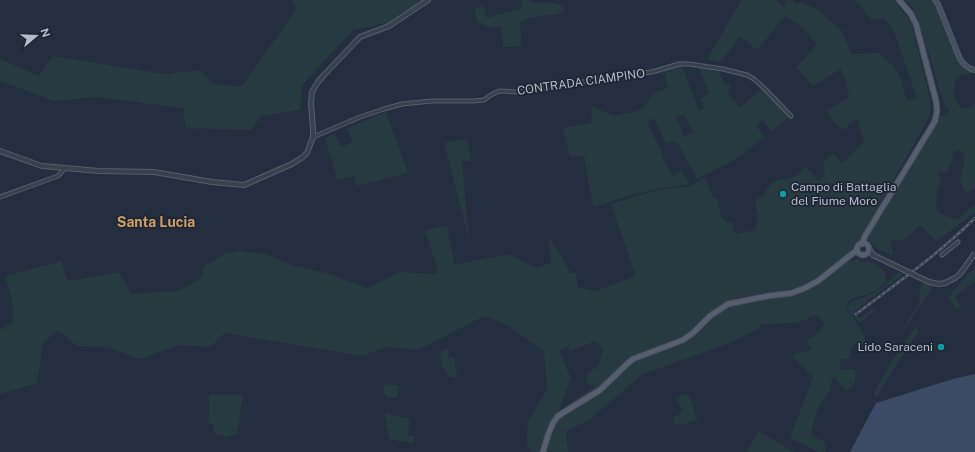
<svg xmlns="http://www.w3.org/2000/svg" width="975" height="452" font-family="'Public Sans',sans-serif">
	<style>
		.green { fill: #273a3f; fill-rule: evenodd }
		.water { fill: #3c4a66 }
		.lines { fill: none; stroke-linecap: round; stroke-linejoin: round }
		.minor-casing { stroke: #575e6c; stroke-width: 5 }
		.tertiary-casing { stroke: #575e6c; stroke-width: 6 }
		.secondary-casing { stroke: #575e6c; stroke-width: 6 }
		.primary-casing { stroke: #424957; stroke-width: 7 }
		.minor { stroke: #39404e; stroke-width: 3 }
		.tertiary { stroke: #39404e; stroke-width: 4 }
		.secondary { stroke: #484f60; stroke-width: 4.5 }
		.primary { stroke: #575f6e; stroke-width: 5 }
		.rail-casing { stroke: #5c6474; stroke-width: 2.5 }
		.rail { stroke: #1e2533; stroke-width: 1; stroke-dasharray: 3; stroke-linecap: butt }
		.tertiary-bridge-casing { stroke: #575e6c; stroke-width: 6; stroke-linecap: butt }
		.tertiary-bridge { stroke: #39404e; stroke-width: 4 }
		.culture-dot { fill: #0f9aa8; stroke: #1e2533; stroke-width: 1.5 }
		.labels { text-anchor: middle; stroke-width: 3.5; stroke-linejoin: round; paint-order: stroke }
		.street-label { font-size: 12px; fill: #b5bbc9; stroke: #1e2533 }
		.poi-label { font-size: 12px; fill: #b5bbc9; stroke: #1e2533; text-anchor: start }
		.quarter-label { font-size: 14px; font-weight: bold; fill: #d09f69; stroke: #1e2533 }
	</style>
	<rect width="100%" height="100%" fill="#252e3e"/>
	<path class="green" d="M292,0H424L392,22L353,30L302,85L300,110L261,116L251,130L186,128L183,108L96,97L54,101L0,81V59L39,76L53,56L165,74L200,70L213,84L241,87L296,10Z
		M521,0H531L532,3H554L563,6L564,13L529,18L520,22L522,46L503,47L501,26L488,28L484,25L477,22L475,9L483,5L487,18L523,8Z
		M741,0H777L784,8L786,1L792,0L797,4L802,2L818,10L841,30L852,54L879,53L892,65L899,74L907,100L917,99L895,34L885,19H871L855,0H893L897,4L911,23L930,99L931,107L930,114L921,132L865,230L861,243L858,245L856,249L808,284L791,290L767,292L739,298L728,302L709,314L698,327L703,328C722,304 749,301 778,298C787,297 797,296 805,292C824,284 836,264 857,258L860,262C867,261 873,261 878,266C893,278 886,286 871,293C864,296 856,296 850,300C848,302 847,304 846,306C848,314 853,317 858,324C861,330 865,338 866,345L854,344L852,346L849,359H843L840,362L839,369L844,370L855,369C856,377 856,388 846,390L840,384L833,375L830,390L819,406L815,418L812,428V436L816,438L824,441L826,445L825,452H819L790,438L813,377L792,356L797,353L807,351L811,349L807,341L820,331L825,323L817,315L810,316L808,319L796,323L760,324L762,327L727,344L643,374L589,420L566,431L568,452H531L527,445L528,422L547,389L544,352L509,326L484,316L418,350L387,347L362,356L224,333L210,347L179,345L140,359L107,347L77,346L58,330L43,343L37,383L0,394V330L13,322L12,300L5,276L61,261L68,281L119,272L131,294L178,291L201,278L204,266L224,254L239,251L266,254L295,266L330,274L367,288L399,272L434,274L438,272L425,230L447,225L455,266L463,263L509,254L536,268L551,263L548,235L571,273H576L578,288L596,291L636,276L611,204L633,197L655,191L670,188L689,187L705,177L714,199L718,198C717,203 720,214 723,219C725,221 727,222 729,223L732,222L733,228L735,234L755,230L758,217L755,203L757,198L763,196C767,187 772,181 781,179C785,179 788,179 791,178C797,176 801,171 806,166L818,181L825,175L823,163L832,153L842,163L864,142L857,119L847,126L848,128L845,130C836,125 831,120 826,111L849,97L846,83L841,69L813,86L796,67L817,45L807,32L797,24L785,16L757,50L740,36L721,62L707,60ZM595,341L603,349L599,364L587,375V383L595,386L559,411L571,377L567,370L560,351L569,345L568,352Z
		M905,0H933L941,15L960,64L966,70L972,73C967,74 962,74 959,77C952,82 953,98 958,105C959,106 962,109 963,109L971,107L975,103V188L969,192H965L962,186L960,180L964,164V156L961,150L955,151L952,157L954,156L947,173L939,171L938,176L942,178C936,191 936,197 937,211C943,216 950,218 958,219L971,207L975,205V213L936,241L920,225L906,239L891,241L893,256C885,252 870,246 868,237L938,116L946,115L949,111L944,104L918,18L913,8Z
		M682,66L699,111L704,108L700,99L709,93L698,66L718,69L719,74L725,84L731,85L728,93L740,108L762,88L789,117L772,131L762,120L756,126L765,137L733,161L697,179L679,145C675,141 672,142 666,143L654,118L647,122L662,153V157L663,159L673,176L681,170L690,184C655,187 626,197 593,207L584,156L570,157L563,128L591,123L592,107L616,116L641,110L654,93L668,87L664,70ZM684,114L693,132L684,136L676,117Z
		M386,112L408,173L357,186L354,176L337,180L325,138L335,134L341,147L353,142L347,128Z
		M467,139L471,161H462L469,240L444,143Z
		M975,267V281L955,297L961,307L957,310L951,301L948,299L955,289Z
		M899,272L904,274L854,311L860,318L872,309L876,312C869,312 867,319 861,322C856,321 847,312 848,306C849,305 850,304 850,303C859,298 869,296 877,291C887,286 891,278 899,272Z
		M922,283L933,287L905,329L901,332L919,303L920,289Z
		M916,328L918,329L917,334L899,360L876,399L874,393L891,362L904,344L910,334Z
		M448,349L449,358L454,357L457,378L450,377L442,367V363L440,354L442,351Z
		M384,384L399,386L397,397C386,400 383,394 384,384Z
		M209,395H243L237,434L227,437L213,433L214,424H208L209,419Z
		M683,395H687L690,397L697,420L681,425L676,424L673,422L674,417L681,413L683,411L677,400L678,398Z
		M385,413L410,419L408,436H415L413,443L389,439Z
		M758,431L794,452H747Z"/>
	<path class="water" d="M975,374V452H850L876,403L953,379Z"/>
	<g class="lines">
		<defs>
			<path id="minor" d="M313,137L360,117L384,109L402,104L432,101H473L484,100L491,95L499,91L517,92L539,89L561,84L592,81L616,76L652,72L679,64H689L723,69L747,75L754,79L765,89L791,116
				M0,197L58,176L65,168
				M942,255L958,242"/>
			<path id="tertiary" d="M0,151L42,166L99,171L154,172L212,182L244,185L292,164L303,157L307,153L313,137V129L311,103L312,92L318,82L324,75L360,37L389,26L428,0
				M869,249L873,255"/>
			<path id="secondary" d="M935,0L938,4L960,59C964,65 968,69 975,70"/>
			<path id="primary" d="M857 249a6 6 0 1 1 12 0a6 6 0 1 1-12 0Z
				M862,244L865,236L935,121L937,111L936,101L916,24L911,14L899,0
				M543,452L548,435L553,423L558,416L600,390L627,364L633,359L683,340L693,333L710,316L728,304L768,296L792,293L805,288L818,281L857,250"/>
		</defs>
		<use href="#minor" class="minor-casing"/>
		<use href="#tertiary" class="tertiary-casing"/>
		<use href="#secondary" class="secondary-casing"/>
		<use href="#primary" class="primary-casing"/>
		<use href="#minor" class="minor"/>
		<use href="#tertiary" class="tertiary"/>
		<use href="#secondary" class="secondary"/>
		<use href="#primary" class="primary"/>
		<defs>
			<path id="rail" d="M856,314C897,283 939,254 975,218"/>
		</defs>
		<use href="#rail" class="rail-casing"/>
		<use href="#rail" class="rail"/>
		<defs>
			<path id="tertiary-bridge" d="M873,255L929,282L939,284L945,283L955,278L960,274L975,253"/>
		</defs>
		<use href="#tertiary-bridge" class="tertiary-bridge-casing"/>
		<use href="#tertiary-bridge" class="tertiary-bridge"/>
	</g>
	<g class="culture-dot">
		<circle cx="783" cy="194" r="4"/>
		<circle cx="941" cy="347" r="4"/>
	</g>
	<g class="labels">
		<g class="street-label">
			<text transform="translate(581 82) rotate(-8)" y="4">CONTRADA CIAMPINO</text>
		</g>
		<g class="poi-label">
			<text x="791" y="191">Campo di Battaglia<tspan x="791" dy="14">del Fiume Moro</tspan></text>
			<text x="933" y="351" text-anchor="end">Lido Saraceni</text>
		</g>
		<g class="quarter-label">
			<text x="156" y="227">Santa Lucia</text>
		</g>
	</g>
	<g transform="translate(36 36) rotate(71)" stroke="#1e2533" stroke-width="3" paint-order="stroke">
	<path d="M0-3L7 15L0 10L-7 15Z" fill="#b5bbc9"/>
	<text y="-6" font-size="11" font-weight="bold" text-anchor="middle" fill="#b5bbc9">N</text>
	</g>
</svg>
